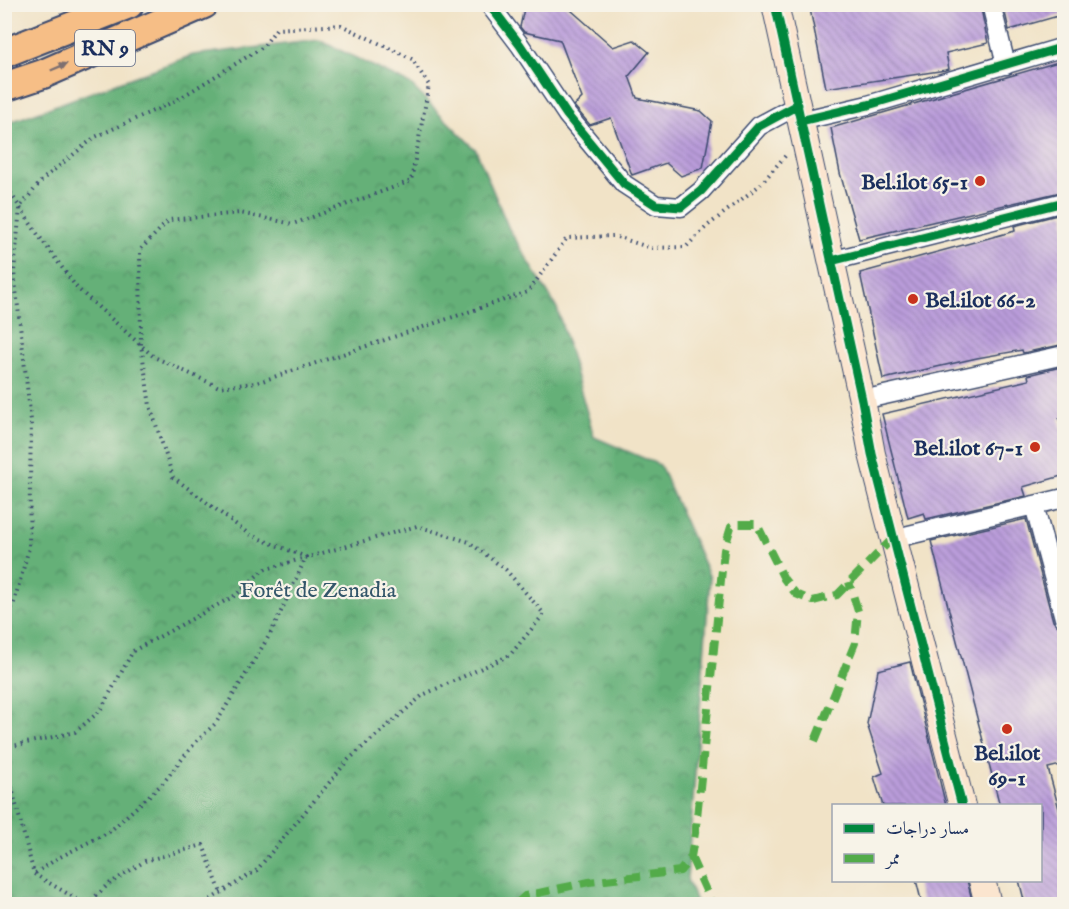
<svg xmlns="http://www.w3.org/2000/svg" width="1069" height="909" font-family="'IM FELL English',Amiri,serif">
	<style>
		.forest { fill: url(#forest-crowns); stroke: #40706b; stroke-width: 1.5 }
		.building { fill: url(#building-back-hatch) }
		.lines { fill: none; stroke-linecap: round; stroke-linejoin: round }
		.street-casing { stroke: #3b4a6e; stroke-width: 21 }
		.secondary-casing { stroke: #3b4a6e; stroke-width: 28 }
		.primary-casing { stroke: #3b4a6e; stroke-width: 32 }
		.path { stroke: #3b4a6e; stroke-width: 4; stroke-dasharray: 1.5 4.5; stroke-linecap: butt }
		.street { stroke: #fff; stroke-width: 18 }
		.secondary { stroke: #fbe5cf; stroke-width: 26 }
		.primary { stroke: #f6be86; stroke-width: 28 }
		.quiet { stroke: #52ab49; stroke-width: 8; stroke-dasharray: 15 8; stroke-linecap: butt }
		.cycleway-casing { stroke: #f7f3e8; stroke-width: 13 }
		.cycleway { stroke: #00873e; stroke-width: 9 }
		.oneway { fill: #7e6f70 }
		.poi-dot { fill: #c8321e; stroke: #f7f3e8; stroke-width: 2 }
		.labels { text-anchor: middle; stroke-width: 4.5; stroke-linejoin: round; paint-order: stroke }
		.shield { fill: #f7f3e8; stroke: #5d6a87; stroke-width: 1.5 }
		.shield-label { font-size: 21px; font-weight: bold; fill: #1b2f5e }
		.poi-label { font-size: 22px; font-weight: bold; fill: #1b2f5e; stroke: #f7f3e8; text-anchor: end }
		.park-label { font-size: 22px; fill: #33566a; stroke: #f7f3e8 }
	</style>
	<defs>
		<pattern id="forest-crowns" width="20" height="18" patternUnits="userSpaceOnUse" patternTransform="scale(1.5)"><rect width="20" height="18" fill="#65b078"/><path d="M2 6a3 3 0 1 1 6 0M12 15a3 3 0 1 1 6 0" fill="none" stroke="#529066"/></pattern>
		<pattern id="building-back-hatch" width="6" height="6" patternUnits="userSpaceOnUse" patternTransform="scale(1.5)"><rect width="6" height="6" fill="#ba9cda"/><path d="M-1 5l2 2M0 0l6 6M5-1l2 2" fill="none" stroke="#9680b4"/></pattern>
	</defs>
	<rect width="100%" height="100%" fill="#f7f3e8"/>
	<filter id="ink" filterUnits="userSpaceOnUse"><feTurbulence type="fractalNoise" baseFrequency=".0167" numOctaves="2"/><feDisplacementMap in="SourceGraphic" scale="12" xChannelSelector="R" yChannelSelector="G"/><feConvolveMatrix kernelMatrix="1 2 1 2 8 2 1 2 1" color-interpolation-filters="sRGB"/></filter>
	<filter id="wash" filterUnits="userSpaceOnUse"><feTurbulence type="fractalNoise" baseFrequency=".008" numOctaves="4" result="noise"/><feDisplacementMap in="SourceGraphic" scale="24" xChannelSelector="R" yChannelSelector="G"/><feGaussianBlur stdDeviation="1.35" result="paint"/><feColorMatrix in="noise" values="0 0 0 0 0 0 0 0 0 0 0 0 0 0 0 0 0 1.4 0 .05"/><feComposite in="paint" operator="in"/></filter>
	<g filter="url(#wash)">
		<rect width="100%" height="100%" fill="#f1e3c7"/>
		<path class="forest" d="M319,40L410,84L476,150L509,229L557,308L594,437L660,465L710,578L687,879L697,904H5V124L193,55Z"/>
		<g id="blocks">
			<path class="building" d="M525,4H564L613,47L634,40L649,52L629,76L637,98L701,111L712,121L703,168L681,176L666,163L632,175L611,118L590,125L574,106L582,98L560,40L524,32L520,27Z
				M809,4H980L988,43L946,53L949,69L946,70L826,88Z
				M1003,4H1065V14L1009,30Z
				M1065,60V191L859,239L840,173L831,128Z
				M1065,213V344L1023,353L1022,350L977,358L883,379L860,273L1015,231L1014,226Z
				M1065,366V418L1059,419L1065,437V475L1023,487L1026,496L926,519L924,513L908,518L882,414L1029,380L1028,375Z
				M1026,519L1053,621L1061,629L1065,642V764L1048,768L1065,831V904H1025L1019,880H1041V806H1000L931,541Z
				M910,662L946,806H883L874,777L883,773L867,724L878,670Z
				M916,880H967L973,904H922Z"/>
		</g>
	</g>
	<g filter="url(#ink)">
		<use href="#blocks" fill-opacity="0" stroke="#3b4a6e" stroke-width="1.5"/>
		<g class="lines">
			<defs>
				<path id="street" d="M489,4L520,45L567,115L624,184L656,205L681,207L701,191L759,126L798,105
					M991,4L1006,65
					M800,121L868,105L1064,47
					M831,261L1064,202
					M862,400L1064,355
					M1034,505L1064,618
					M892,539L1064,498"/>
				<path id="secondary" d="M775,4L862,400L872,454L962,806
					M982,880L988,904"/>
				<path id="primary" d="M4,53L129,4
					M4,87L43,74L204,4"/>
			</defs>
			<use href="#street" class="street-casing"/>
			<use href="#secondary" class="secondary-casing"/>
			<use href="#primary" class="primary-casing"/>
			<path class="path" d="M4,183L36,232L77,288L154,357L219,387L256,383L528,292L567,238L614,236L651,248L686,247L706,227L760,185L786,155
				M4,618L13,606L29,548L31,421L14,272L20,207L43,179L95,137L175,101L263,47L276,29L341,25L412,59L429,85L411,181L293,224L240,213L169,220L140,250L141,345L150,406L173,477L250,535L306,557L272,631L216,723L195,743L162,784L109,832L58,858L34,874
				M4,748L75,732L100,711L133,651L236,595L263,570L417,526L469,542L506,570L544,614L510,655L423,695L348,760L256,871L203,904
				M4,758L34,874L85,904
				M87,904L109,884L145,861L203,845L221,893"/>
			<use href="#street" class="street"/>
			<use href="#secondary" class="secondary"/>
			<use href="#primary" class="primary"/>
			<path class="quiet" d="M815,741L855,643L858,611L849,582
				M691,857L712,904
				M516,904L525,896L589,882L680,871L691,857L696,827L724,550L731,527L739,524H757L784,579L796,594L813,601L837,595L892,539"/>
			<defs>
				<path id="cycleway" d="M489,4L520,45L567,115L624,184L656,205L681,207L701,191L759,126L798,105
					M775,4L862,400L872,454L962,806
					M800,121L868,105L1064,47
					M831,261L1064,202"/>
			</defs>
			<use href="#cycleway" class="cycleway-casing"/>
			<use href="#cycleway" class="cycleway"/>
		</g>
		<defs><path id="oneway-solid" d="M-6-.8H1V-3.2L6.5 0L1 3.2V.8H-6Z" transform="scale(1.5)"/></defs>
		<use class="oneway" href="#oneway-solid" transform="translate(59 67) rotate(-23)"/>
	</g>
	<g class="poi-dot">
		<circle cx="980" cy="181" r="6"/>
		<circle cx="913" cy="299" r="6"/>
		<circle cx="1035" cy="447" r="6"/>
		<circle cx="1007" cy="729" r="6"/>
	</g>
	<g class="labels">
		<rect class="shield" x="75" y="30" width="60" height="36" rx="4.5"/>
		<g class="shield-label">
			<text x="105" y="55">RN 9</text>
		</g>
		<g class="poi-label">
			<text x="968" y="189">Bel.ilot 65-1</text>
			<text x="925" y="307" text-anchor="start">Bel.ilot 66-2</text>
			<text x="1023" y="455">Bel.ilot 67-1</text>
			<text x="1007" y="760" text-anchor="middle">Bel.ilot<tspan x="1007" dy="25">69-1</tspan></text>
		</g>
		<g class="park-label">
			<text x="318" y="597">Forêt de Zenadia</text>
		</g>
	</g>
	<rect width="1069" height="909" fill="none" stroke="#f7f3e8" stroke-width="24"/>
	<rect x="832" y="804" width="210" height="78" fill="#f7f3e8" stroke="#9fa5b1" stroke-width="1.5"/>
	<rect x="844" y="824" width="30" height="9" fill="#00873e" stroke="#9fa5b1" stroke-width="1.5"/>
	<text x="886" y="834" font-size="18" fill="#1b2f5e">مسار دراجات</text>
	<rect x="844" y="854" width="30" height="9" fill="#52ab49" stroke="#9fa5b1" stroke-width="1.5"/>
	<text x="886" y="864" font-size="18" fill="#1b2f5e">ممر</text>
</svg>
